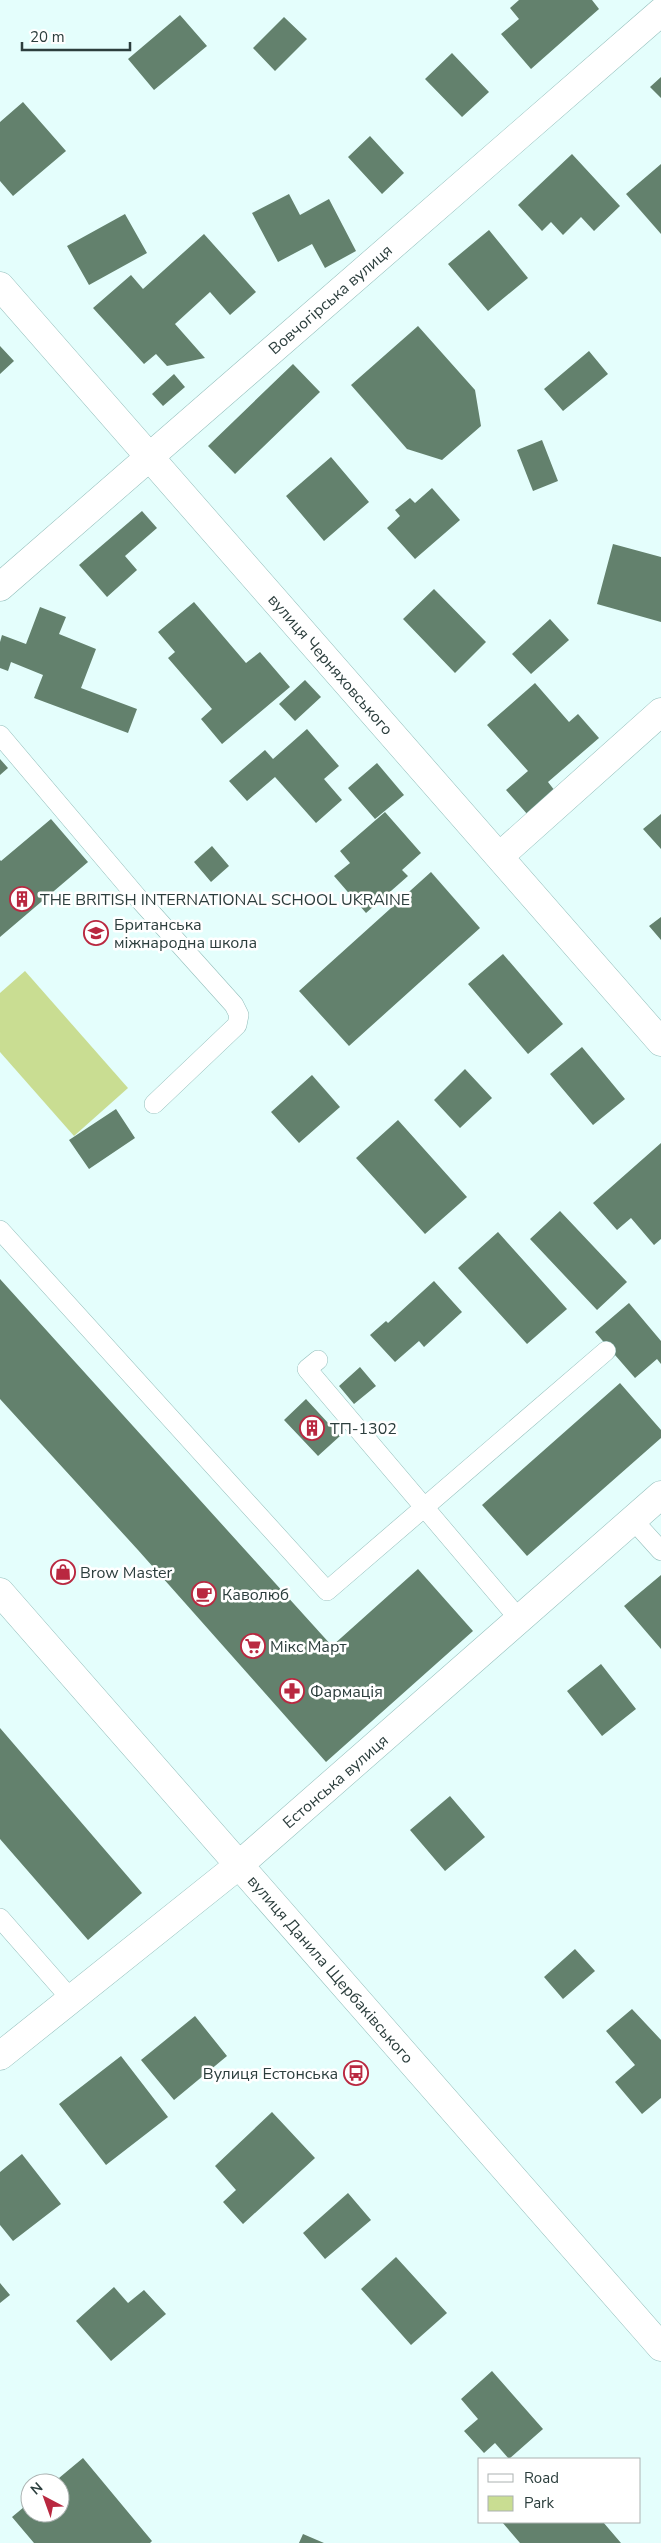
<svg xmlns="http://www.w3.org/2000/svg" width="661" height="2543" font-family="'Nunito Sans',sans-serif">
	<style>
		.green { fill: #c9dd92 }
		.building { fill: #63816d }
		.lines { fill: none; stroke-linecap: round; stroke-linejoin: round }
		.lane-casing { stroke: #93bebb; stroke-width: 20 }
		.street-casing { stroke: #93bebb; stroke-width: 29 }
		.secondary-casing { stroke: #93bebb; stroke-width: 29 }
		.lane { stroke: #fff; stroke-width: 19 }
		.street { stroke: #fff; stroke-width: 28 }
		.secondary { stroke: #fff; stroke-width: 28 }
		.labels { text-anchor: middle; stroke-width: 5; stroke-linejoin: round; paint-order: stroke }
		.street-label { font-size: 16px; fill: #2c3e3d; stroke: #fff }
		.poi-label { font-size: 16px; fill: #2c3e3d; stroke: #fff; text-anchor: start }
	</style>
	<rect width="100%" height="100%" fill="#e4fefc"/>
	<path class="green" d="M25,971L128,1088L74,1136L0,1052V993Z"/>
	<path class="building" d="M519,0H592L599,9L531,69L501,34L519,19L510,8Z
		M180,15L207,46L154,90L128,59Z
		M284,17L307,39L275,71L253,48Z
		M452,53L489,92L462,117L425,79Z
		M661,77V98L650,87Z
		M23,102L66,151L13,196L0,181V122Z
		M370,136L404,173L382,194L348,157Z
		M572,154L620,206L594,231L581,217L563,235L551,222L542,231L518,205Z
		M661,164V234L626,194Z
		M289,194L300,215L329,199L356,251L325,268L312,244L278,262L252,213Z
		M125,214L147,253L89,285L67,246Z
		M489,230L528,278L488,311L448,264Z
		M204,234L256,292L230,315L210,292L175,324L205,358L167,366L156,354L144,364L93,308L131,275L143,289Z
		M418,326L475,390L481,426L442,460L407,449L351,385Z
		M0,346L14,361L0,374Z
		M589,351L608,374L563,411L544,389Z
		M293,364L320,392L235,474L208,446Z
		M174,374L185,387L163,406L152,394Z
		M542,440L558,481L533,491L517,450Z
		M331,457L369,502L324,541L286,496Z
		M432,488L460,520L415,559L387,528L400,516L395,510L410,498L415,503Z
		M142,511L157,528L125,556L137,570L107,597L79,565Z
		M613,544L661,557V622L597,604Z
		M434,589L486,642L455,673L403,619Z
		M194,602L246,663L260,652L290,687L222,744L201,719L212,709L168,658L175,652L158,632Z
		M40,607L66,617L59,634L96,649L81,688L137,709L128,733L34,698L43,675L11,662L8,671L0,668V642L2,635L26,644Z
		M550,619L569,640L531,674L512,654Z
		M305,680L321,697L295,721L279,704Z
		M535,683L569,722L578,714L599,738L548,782L555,791L528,815L506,790L528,771L487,725Z
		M307,729L339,766L324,779L342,800L316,823L275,777L247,801L229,781L265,750L273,759Z
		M0,759L8,768L0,775Z
		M377,763L404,795L375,819L348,788Z
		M385,812L421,853L402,870L408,876L366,913L334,876L350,863L340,851Z
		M661,814V849L643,829Z
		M51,819L88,862L0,937V860L1,861Z
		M212,846L229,866L211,882L194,862Z
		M431,872L480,928L349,1046L299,991Z
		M661,917V940L649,926Z
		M503,954L563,1024L528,1054L468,984Z
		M582,1047L625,1099L593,1125L550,1074Z
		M465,1069L492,1098L460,1128L434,1100Z
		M312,1075L340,1107L299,1143L271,1112Z
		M116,1109L135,1138L89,1169L69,1140Z
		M398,1120L467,1197L425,1234L356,1158Z
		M661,1143V1239L654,1245L631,1218L617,1230L593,1203Z
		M560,1211L627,1282L597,1310L530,1239Z
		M498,1232L567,1309L527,1344L458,1268Z
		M0,1279L332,1646L418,1569L473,1631L326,1762L138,1550L0,1399Z
		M434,1281L462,1312L424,1347L419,1341L395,1362L370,1335L386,1321L388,1323Z
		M629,1303L661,1341V1364L657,1359L635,1378L595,1332Z
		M360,1367L376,1386L354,1404L339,1386Z
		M620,1383L661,1430V1438L527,1556L482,1505Z
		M306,1399L340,1436L318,1456L284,1420Z
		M661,1575V1649L624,1606Z
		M601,1664L636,1709L602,1736L567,1691Z
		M0,1728L142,1893L88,1940L0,1839Z
		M450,1796L485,1837L445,1871L410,1830Z
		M575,1949L595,1971L563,1999L544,1977Z
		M632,2009L661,2040V2098L642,2114L615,2082L635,2065L606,2031Z
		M195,2016L227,2056L174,2100L141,2060Z
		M121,2056L168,2117L106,2165L59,2104Z
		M272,2112L315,2158L243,2224L223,2202L236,2190L215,2166Z
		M22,2154L61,2204L13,2241L0,2225V2172Z
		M348,2193L371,2220L325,2259L303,2233Z
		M396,2257L447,2313L411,2345L361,2289Z
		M0,2283L10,2295L0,2303Z
		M114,2287L128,2303L144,2290L166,2314L111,2361L76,2321Z
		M492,2371L543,2429L509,2459L495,2443L484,2453L464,2431L478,2419L461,2399Z
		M83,2458L152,2541L150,2543H34L12,2517L30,2502V2513H60V2483H53Z
		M502,2522H603L621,2543H520Z
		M303,2534L324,2543H299Z"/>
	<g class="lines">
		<defs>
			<path id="lane" d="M0,735L138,898L234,1005L239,1015L237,1025L154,1104
				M0,1230L327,1591L606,1351
				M318,1360L307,1369L519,1619
				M633,1520L661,1551
				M0,1918L71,1999"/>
			<path id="street" d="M0,286L661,1042
				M0,587L661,12
				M500,856L661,712"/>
			<path id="secondary" d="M0,1592L661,2347
				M0,2056L239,1865L661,1495"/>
		</defs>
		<use href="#lane" class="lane-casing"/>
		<use href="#street" class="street-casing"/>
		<use href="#secondary" class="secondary-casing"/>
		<use href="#lane" class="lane"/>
		<use href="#street" class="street"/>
		<use href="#secondary" class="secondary"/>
	</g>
	<defs>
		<symbol id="building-ring" viewBox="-11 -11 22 22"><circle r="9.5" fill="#fff" stroke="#b92840" stroke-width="1.5"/><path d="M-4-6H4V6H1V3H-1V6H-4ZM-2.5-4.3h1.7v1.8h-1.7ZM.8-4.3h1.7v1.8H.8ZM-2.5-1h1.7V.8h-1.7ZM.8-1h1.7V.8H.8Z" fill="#b92840"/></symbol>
		<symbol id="school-ring" viewBox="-11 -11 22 22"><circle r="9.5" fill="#fff" stroke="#b92840" stroke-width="1.5"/><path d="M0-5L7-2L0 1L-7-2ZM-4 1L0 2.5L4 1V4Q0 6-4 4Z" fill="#b92840"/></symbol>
		<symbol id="shop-ring" viewBox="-11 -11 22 22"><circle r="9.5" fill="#fff" stroke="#b92840" stroke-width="1.5"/><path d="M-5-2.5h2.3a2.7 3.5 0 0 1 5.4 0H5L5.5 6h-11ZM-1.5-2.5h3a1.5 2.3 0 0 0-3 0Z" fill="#b92840"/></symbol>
		<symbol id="cafe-ring" viewBox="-11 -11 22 22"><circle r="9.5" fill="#fff" stroke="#b92840" stroke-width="1.5"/><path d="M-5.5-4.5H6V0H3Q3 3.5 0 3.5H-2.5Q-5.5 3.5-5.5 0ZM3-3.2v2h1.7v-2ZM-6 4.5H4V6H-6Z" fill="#b92840"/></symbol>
		<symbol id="supermarket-ring" viewBox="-11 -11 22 22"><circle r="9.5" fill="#fff" stroke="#b92840" stroke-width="1.5"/><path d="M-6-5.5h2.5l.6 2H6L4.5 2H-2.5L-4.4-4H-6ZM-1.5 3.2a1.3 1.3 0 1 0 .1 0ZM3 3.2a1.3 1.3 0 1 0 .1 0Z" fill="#b92840"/></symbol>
		<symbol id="pharmacy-ring" viewBox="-11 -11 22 22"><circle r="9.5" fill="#fff" stroke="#b92840" stroke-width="1.5"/><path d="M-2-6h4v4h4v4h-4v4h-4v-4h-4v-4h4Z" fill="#b92840"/></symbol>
		<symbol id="bus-ring" viewBox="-11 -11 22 22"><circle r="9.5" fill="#fff" stroke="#b92840" stroke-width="1.5"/><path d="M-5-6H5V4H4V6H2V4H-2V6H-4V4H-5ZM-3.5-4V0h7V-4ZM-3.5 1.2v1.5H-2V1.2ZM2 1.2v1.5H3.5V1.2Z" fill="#b92840"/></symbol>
	</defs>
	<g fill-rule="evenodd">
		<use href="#building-ring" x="8" y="885" width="28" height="28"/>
		<use href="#school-ring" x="82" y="919" width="28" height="28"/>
		<use href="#building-ring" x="298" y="1414" width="28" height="28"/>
		<use href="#shop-ring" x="49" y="1558" width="28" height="28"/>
		<use href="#cafe-ring" x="190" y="1580" width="28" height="28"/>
		<use href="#supermarket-ring" x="239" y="1632" width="28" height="28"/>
		<use href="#pharmacy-ring" x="278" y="1677" width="28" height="28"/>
		<use href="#bus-ring" x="342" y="2059" width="28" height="28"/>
	</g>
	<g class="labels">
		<g class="street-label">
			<text transform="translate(330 299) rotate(-41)" y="6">Вовчогірська вулиця</text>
			<text transform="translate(331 664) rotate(49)" y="6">вулиця Черняховського</text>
			<text transform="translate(335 1781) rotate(-41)" y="6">Естонська вулиця</text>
			<text transform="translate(331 1969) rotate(49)" y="6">вулиця Данила Щербаківського</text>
		</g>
		<g class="poi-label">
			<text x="40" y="905">THE BRITISH INTERNATIONAL SCHOOL UKRAINE</text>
			<text x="114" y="930">Британська<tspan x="114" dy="18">міжнародна школа</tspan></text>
			<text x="330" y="1434">ТП-1302</text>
			<text x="80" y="1578">Brow Master</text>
			<text x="222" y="1600">Каволюб</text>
			<text x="270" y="1652">Мікс Март</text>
			<text x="310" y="1697">Фармація</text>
			<text x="338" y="2079" text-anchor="end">Вулиця Естонська</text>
		</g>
	</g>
	<rect x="478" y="2458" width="162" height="65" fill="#ffffff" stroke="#abb2b1"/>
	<rect x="488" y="2474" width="25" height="8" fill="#ffffff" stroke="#abb2b1"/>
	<text x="524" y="2483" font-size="15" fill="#2c3e3d">Road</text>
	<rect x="488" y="2496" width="25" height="15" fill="#c9dd92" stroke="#abb2b1"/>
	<text x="524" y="2508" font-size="15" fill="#2c3e3d">Park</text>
	<g transform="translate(45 2498) rotate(319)"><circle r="24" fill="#ffffff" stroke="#abb2b1"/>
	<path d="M0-4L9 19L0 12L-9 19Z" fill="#b92840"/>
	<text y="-8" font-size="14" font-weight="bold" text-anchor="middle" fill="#2c3e3d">N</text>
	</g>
	<path d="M22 42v8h108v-8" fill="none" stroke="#2c3e3d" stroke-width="2.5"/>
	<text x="30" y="42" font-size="15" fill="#2c3e3d" stroke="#ffffff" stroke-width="4" paint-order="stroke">20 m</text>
</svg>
